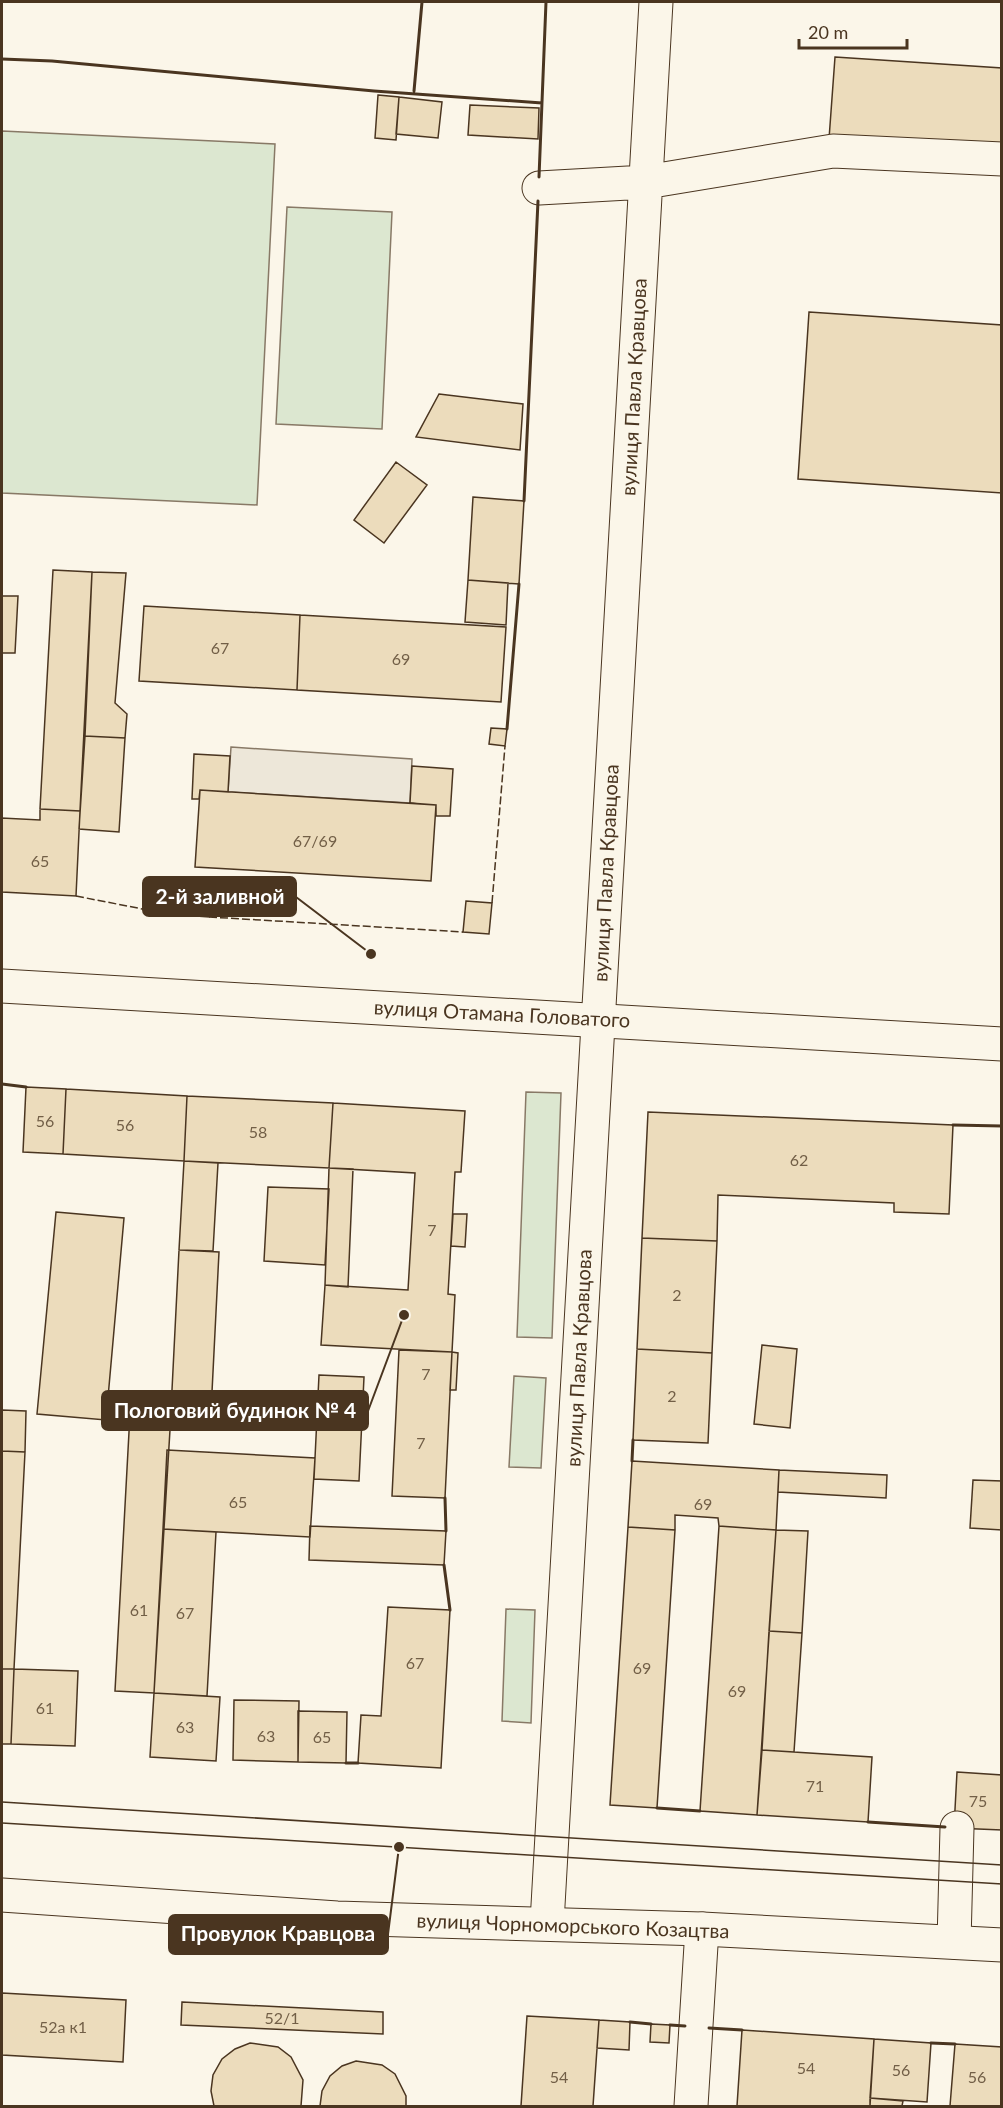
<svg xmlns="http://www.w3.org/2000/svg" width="1003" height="2108" font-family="Lato,sans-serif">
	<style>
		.green { fill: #dce7d0; stroke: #887966; stroke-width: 1.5 }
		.parking { fill: #ede7d9; stroke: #887966; stroke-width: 1.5 }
		.building { fill: #ecdcbc; stroke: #4a3520; stroke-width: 1.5 }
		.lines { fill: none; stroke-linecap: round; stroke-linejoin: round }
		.minor-casing { stroke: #4a3520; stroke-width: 35 }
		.major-casing { stroke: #4a3520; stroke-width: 35 }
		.minor { stroke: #fbf6e9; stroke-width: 33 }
		.major { stroke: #fbf6e9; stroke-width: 33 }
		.tram { stroke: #4a3520; stroke-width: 1.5 }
		.fence { stroke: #4a3520; stroke-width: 1.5; stroke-dasharray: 8 3; stroke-linecap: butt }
		.wall { stroke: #4a3520; stroke-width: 3 }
		.labels { text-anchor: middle; stroke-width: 4.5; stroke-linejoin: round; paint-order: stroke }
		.number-label { font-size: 16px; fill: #725f47 }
		.street-label { font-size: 20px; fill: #4a3520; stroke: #fbf6e9 }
		.leader { fill: none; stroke: #4a3520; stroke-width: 2 }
		.callout-dot { fill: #4a3520; stroke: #fbf6e9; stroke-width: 2 }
		.callout { fill: #4a3520; stroke: #4a3520; stroke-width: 2 }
		.callout-label { font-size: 21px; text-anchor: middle; font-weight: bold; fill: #fff }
	</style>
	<rect width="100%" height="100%" fill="#fbf6e9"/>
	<path class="green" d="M2,131L275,144L257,505L2,493Z
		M287,207L392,212L382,429L276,424Z
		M526,1092L561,1093L552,1338L517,1337Z
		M514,1376L546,1378L541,1468L509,1467Z
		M506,1609L535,1610L531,1723L502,1721Z"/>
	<path class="parking" d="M231,747L412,759L410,803L228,792Z"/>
	<path class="building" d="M835,57L1002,68V151L829,139Z
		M378,95L399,97L396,140L375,138Z
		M399,97L442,102L438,138L396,134Z
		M470,105L539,108L538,139L468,135Z
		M809,312L1002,325V493L798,479Z
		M439,394L523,404L520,450L416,437Z
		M396,462L427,485L384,543L354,520Z
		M473,497L524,501L519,584L468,580Z
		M53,570L92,572L80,811L40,809Z
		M92,572L126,573L115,703L127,714L125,738L85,736Z
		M468,580L508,583L506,625L465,622Z
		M2,596H18L15,653H2Z
		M144,606L300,615L297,690L139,681Z
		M300,615L506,627L501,702L297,690Z
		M491,728L507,729L505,746L489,744Z
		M85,736L125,738L119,832L79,829Z
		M194,754L230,756L228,792L200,790L199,799H192Z
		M412,766L453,769L450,816H436V805L410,803Z
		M200,790L436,805L431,881L195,867Z
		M40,809L80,811L76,896L2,892V818L40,820Z
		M170,887L211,890L209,917L168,914Z
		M466,901L492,903L489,934L463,932Z
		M26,1087L66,1089L63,1154L23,1152Z
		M66,1089L187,1096L184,1161L63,1154Z
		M187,1096L333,1103L329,1168L184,1161Z
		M333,1103L465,1111L461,1172H455L448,1294L455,1295L452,1352L321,1345L325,1285L408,1290L415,1173L329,1168Z
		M648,1112L953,1125L949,1214L894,1212V1203L718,1195L717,1241L642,1238Z
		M184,1161L218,1163L213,1251L179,1250Z
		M329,1168L353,1169L348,1287L325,1285Z
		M268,1187L329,1189L325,1265L264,1261Z
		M56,1212L124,1218L106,1420L37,1414Z
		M453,1214H467L465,1247L451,1246Z
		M642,1238L717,1241L712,1353L637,1349Z
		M179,1250L219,1252L211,1412L171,1410Z
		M762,1345L797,1349L790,1428L754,1424Z
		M637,1349L712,1353L708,1443L633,1440Z
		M399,1350L452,1352L445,1498L392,1496Z
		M452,1352L458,1353L456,1390H450Z
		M319,1375L364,1377L359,1481L314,1479Z
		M131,1395L172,1397L154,1693L115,1691Z
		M2,1410L26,1411L25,1452L2,1451Z
		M167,1450L315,1458L310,1537L163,1529Z
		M2,1451L25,1452L14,1669H2Z
		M632,1461L779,1470L776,1530L719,1526L718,1518L675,1515V1530L628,1527Z
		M779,1470L887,1475L886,1498L778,1492Z
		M973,1480L1002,1481V1530L970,1528Z
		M310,1526L446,1531L444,1565L309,1560Z
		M719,1526L776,1530L757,1815L700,1811Z
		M628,1527L675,1530L657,1808L610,1805Z
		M163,1529L216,1532L207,1696L154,1693Z
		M776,1530L808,1531L802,1633L769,1631Z
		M388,1607L450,1610L441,1768L358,1763L361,1715L381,1716Z
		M769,1631L802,1633L794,1752L762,1750Z
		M2,1669H14L11,1744H2Z
		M14,1669L78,1671L75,1746L11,1744Z
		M154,1693L220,1697L216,1761L150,1757Z
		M234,1700L299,1701L298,1762L233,1760Z
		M298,1711L347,1712L346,1763L298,1762Z
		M762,1750L872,1757L868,1822L757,1815Z
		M957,1772L1002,1775V1830L954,1828Z
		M2,1993L126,2000L123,2062L2,2055Z
		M182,2002L383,2012V2034L181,2025Z
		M527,2016L599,2020L593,2106H521Z
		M599,2020L630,2022L629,2050L597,2048Z
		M651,2024L670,2025L669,2043L650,2042Z
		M742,2030L874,2039L870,2106H737Z
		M874,2039L931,2043L927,2102L870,2098Z
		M250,2043L278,2047L291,2057L303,2080L301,2106H214L211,2091L213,2075L222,2059L235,2049Z
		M955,2044L1002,2047V2106H950Z
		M356,2061L382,2065L395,2074L406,2096V2106H320L322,2091L330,2076L342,2066Z
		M870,2098L903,2101L902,2106H870Z"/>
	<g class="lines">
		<defs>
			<path id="minor" d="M539,188L646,182L833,151L1002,159
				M547,1923L656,2
				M954,1942L957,1828
				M691,2106L702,1929"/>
			<path id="major" d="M2,986L1002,1044
				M2,1895L337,1918L702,1929L1002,1945"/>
		</defs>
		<use href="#minor" class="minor-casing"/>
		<use href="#major" class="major-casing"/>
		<use href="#minor" class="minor"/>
		<use href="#major" class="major"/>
		<path class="tram" d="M2,1802L1002,1865
			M2,1823L1002,1884"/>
		<path class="fence" d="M76,896L168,914
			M492,903L505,746
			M209,917L463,932"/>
		<path class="wall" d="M2,59L52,61L374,91L542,103
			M414,91L422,2
			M539,177L546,2
			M524,501L538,201
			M507,729L519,584
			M2,1084L26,1087
			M953,1125L1002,1126
			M632,1461L633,1440
			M445,1498L446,1531
			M444,1565L450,1610
			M346,1763H358
			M657,1808L700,1811
			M868,1822L945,1827
			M630,2022L651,2024
			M670,2025L685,2026
			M709,2028L742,2030
			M931,2043L955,2044"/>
	</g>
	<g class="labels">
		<g class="number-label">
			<text x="220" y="654">67</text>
			<text x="401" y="665">69</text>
			<text x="315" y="847">67/69</text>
			<text x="40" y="867">65</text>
			<text x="45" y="1127">56</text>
			<text x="125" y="1131">56</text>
			<text x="258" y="1138">58</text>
			<text x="799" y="1166">62</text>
			<text x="432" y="1236">7</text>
			<text x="677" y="1301">2</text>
			<text x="426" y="1380">7</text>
			<text x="672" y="1402">2</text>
			<text x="421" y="1449">7</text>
			<text x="238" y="1508">65</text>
			<text x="703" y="1510">69</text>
			<text x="139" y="1616">61</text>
			<text x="185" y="1619">67</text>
			<text x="415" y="1669">67</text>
			<text x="642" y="1674">69</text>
			<text x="737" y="1697">69</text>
			<text x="45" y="1714">61</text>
			<text x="185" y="1733">63</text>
			<text x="266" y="1742">63</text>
			<text x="322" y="1743">65</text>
			<text x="815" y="1792">71</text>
			<text x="978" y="1807">75</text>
			<text x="282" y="2024">52/1</text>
			<text x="63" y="2033">52а к1</text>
			<text x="806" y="2074">54</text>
			<text x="901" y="2076">56</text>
			<text x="559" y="2083">54</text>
			<text x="977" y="2083">56</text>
		</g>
		<g class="street-label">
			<text transform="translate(634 387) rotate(-87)" y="7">вулиця Павла Кравцова</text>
			<text transform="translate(606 873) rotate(-87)" y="7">вулиця Павла Кравцова</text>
			<text transform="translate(502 1014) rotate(3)" y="7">вулиця Отамана Головатого</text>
			<text transform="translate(579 1358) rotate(-87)" y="7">вулиця Павла Кравцова</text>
			<text transform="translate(573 1926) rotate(2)" y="7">вулиця Чорноморського Козацтва</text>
		</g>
	</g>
	<path class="leader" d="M371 954L296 897M404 1315L368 1411M399 1847L388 1934"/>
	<g class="callout-dot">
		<circle cx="371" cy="954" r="6"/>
		<circle cx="404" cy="1315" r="6"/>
		<circle cx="399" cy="1847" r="6"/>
	</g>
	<g class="callout">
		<rect x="143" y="877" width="153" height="39" rx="6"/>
		<rect x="102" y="1391" width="266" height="39" rx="6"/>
		<rect x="169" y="1915" width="219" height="39" rx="6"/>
	</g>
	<g class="callout-label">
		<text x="220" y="904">2-й заливной</text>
		<text x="235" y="1418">Пологовий будинок № 4</text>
		<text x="278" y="1941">Провулок Кравцова</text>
	</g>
	<rect width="1003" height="2108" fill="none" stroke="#4a3520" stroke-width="6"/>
	<path d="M799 39v9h108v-9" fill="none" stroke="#4a3520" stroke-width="3"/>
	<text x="808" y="39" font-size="18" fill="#4a3520" stroke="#fbf6e9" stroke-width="4.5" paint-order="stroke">20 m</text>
</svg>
